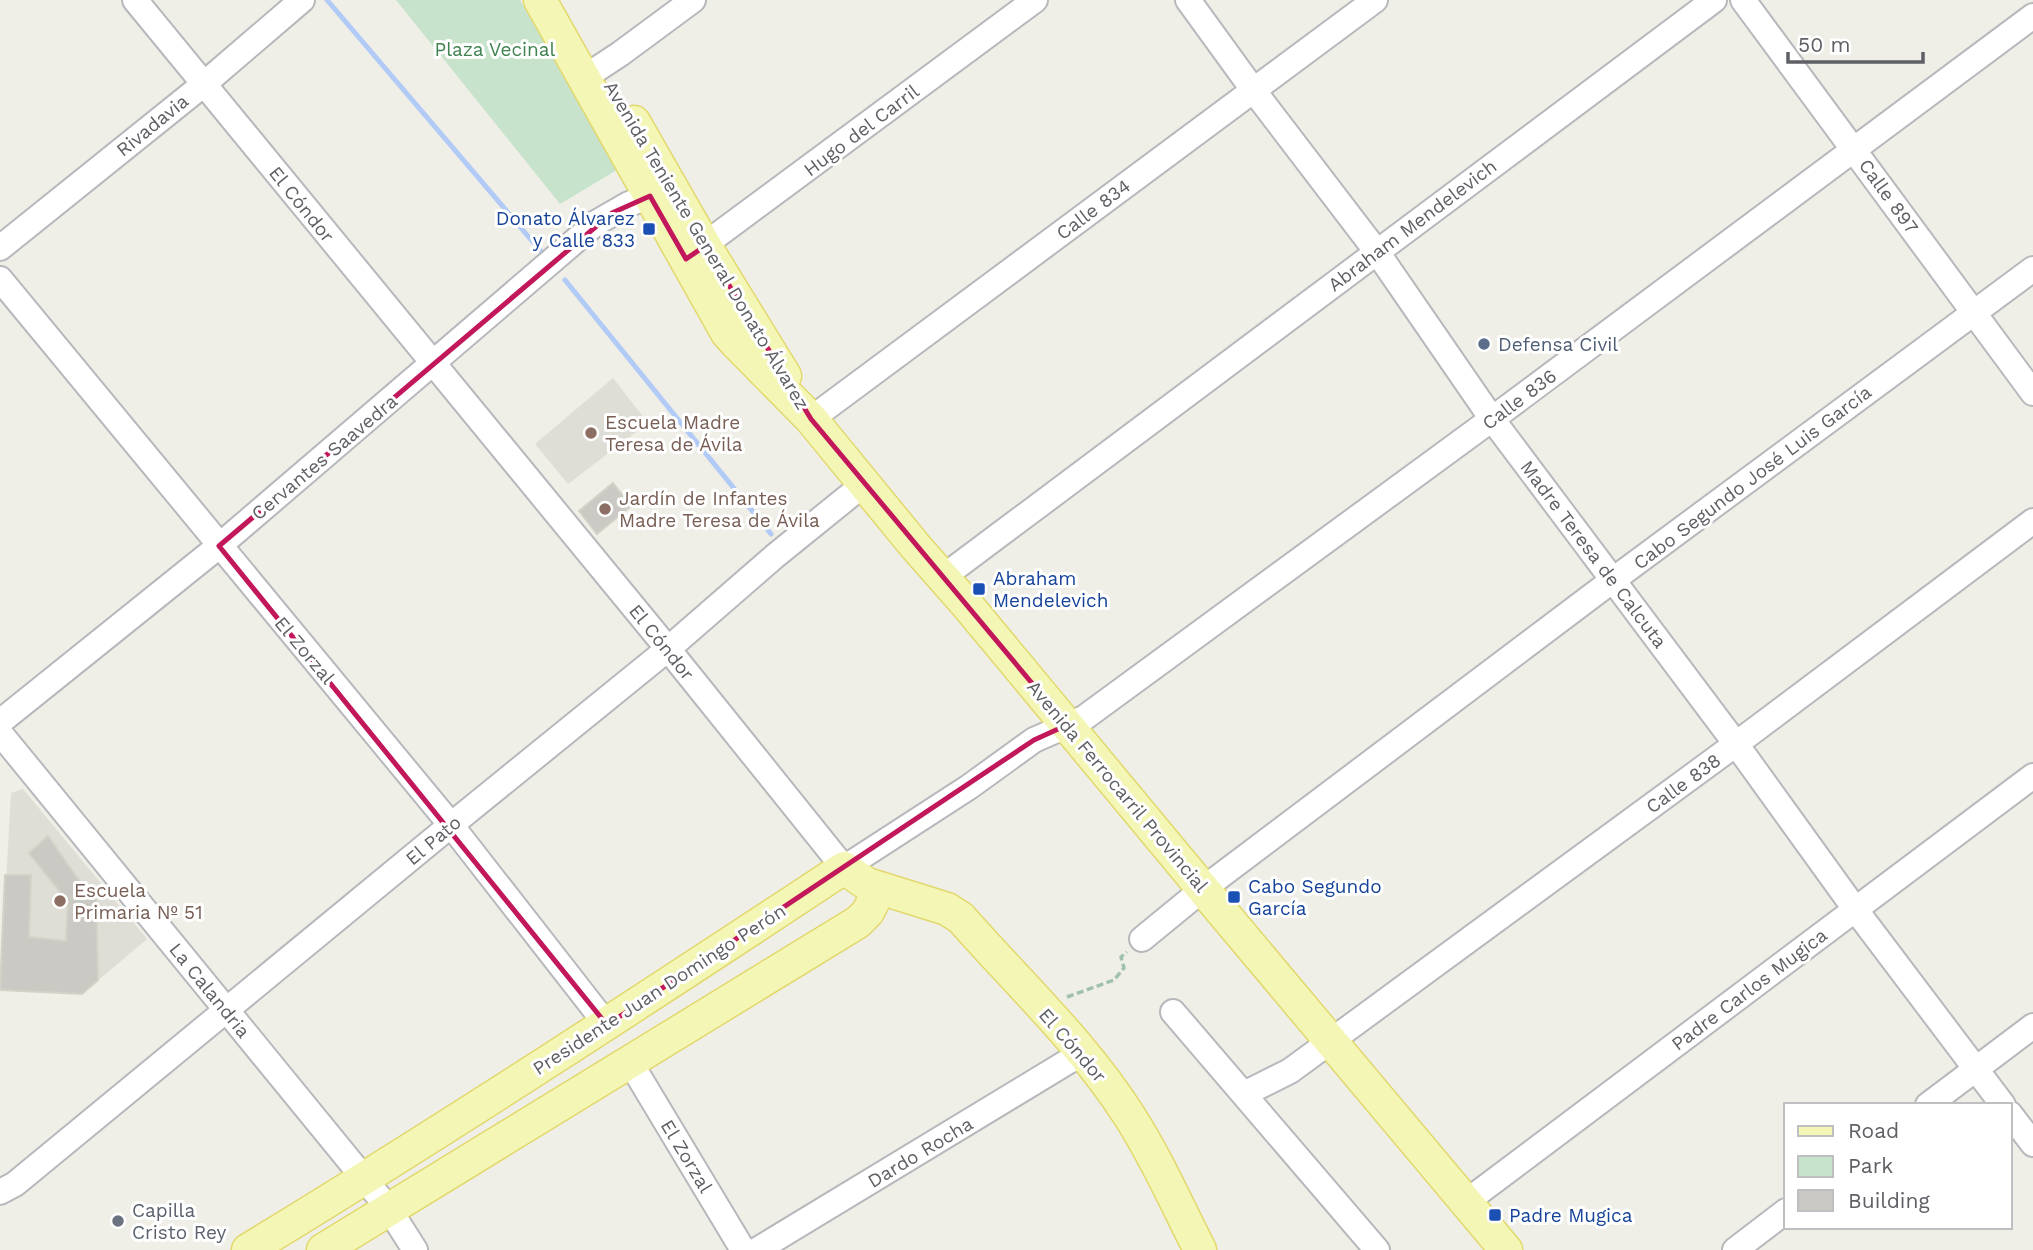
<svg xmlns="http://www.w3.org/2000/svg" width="2033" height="1250" font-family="'Work Sans',sans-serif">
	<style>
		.education { fill: #dfded6 }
		.green { fill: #c7e3cc }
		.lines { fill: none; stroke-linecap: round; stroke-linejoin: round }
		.stream { stroke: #b1caf6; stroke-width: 5 }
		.building { fill: #cbc9c4; stroke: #d3d2c6; stroke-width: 2 }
		.minor-casing { stroke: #b7b8bc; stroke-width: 28 }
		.major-casing { stroke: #e2d86d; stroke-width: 35 }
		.path { stroke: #a0c1b0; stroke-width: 3.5; stroke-dasharray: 7 3.5; stroke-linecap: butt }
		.minor { stroke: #fff; stroke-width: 24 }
		.major { stroke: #f4f6b5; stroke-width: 32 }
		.marked { fill: none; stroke: #c2185b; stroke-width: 5; stroke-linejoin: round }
		.transit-dot { fill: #1a4fb4; stroke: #fff; stroke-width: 2.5 }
		.service-dot { fill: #5c6f8a; stroke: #fff; stroke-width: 2.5 }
		.education-dot { fill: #8d6e63; stroke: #fff; stroke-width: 2.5 }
		.worship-dot { fill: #6b7280; stroke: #fff; stroke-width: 2.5 }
		.labels { text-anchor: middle; stroke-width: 6; stroke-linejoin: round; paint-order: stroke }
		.park-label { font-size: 19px; fill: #408350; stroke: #fff }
		.street-label { font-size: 19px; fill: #5f6066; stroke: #fff }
		.transit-label { font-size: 19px; fill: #164399; stroke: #fff; text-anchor: start }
		.service-label { font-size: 19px; fill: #4e5e75; stroke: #fff; text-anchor: start }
		.education-label { font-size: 19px; fill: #785e54; stroke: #fff; text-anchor: start }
		.worship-label { font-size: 19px; fill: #5b616d; stroke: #fff; text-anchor: start }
	</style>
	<rect width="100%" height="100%" fill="#efefe7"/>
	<path class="education" d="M613,378L648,423L568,484L535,444Z
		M23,789L147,939L82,994L0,990L11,793Z"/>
	<path class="green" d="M396,0H520L617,170L560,204Z"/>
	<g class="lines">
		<path class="stream" d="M327,0L545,256
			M565,280L771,534"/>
	</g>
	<path class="building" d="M613,483L631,506L597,534L579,511Z
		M48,836L90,896H96L98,980L82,994L0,990L5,875H31L29,937L66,941L68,902L29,853Z"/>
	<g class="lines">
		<defs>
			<path id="minor" d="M135,0L668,649L844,868L969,787L1034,740L1084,718L1492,419L2033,16
				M1188,0L1254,91L1377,252L1492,419L1736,744L1855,909L2003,1105
				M1743,0L2033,393
				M585,77L620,54L693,0
				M0,248L204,84L302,0
				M692,254L1035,0
				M0,279L451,825L607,1025
				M811,419L1375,0
				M943,577L1714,0
				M0,722L219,546L596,223L629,204L650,196
				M0,733L389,1209L415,1250
				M1142,939L1203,889L1613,580L2033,269
				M1173,1012L1377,1250
				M630,1062L743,1250
				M1244,1094L1290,1071L1736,744L2033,521
				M1928,1105L2033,1026
				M2010,1114L2033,1144
				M0,1192L15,1184L451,825L668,649L775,556L864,484
				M1466,1202L2033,776
				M757,1250L1082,1053
				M1735,1250L1786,1211"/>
			<path id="major" d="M540,0L727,333L737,344L811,419L916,547L968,606L1203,889L1506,1250
				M634,122L705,246L785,376
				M248,1250C450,1127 647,998 844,868L867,884L947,909L961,918C1018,983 1084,1044 1130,1117C1157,1159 1177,1205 1200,1250
				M323,1250L858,922L868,912L880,888"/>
		</defs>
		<use href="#minor" class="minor-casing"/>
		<use href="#major" class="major-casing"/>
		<path class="path" d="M1067,997L1114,980L1124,968L1121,957L1127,952"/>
		<use href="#minor" class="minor"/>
		<use href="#major" class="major"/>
	</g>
	<path class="marked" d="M650,196L686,259L705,246L811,419L1067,725L1034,740L607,1025L219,546L612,213Z"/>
	<g class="transit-dot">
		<rect x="642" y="222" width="14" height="14" rx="3.5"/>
		<rect x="972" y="582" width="14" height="14" rx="3.5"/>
		<rect x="1227" y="890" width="14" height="14" rx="3.5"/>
		<rect x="1488" y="1208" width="14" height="14" rx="3.5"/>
	</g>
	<circle class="service-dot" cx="1484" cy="344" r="7"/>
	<g class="education-dot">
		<circle cx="591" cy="433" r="7"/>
		<circle cx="605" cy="509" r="7"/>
		<circle cx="60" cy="901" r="7"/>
	</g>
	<circle class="worship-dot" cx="118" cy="1221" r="7"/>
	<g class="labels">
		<g class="park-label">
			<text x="495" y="56">Plaza Vecinal</text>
		</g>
		<g class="street-label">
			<text transform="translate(152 125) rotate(-39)" y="7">Rivadavia</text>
			<text transform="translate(861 130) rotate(-37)" y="7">Hugo del Carril</text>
			<text transform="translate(1889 196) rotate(54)" y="7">Calle 897</text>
			<text transform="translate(302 204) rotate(51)" y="7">El Cóndor</text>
			<text transform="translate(1093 209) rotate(-37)" y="7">Calle 834</text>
			<text transform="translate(1412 225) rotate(-37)" y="7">Abraham Mendelevich</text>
			<text transform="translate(707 245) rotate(59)" y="7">Avenida Teniente General Donato Álvarez</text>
			<text transform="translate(1519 399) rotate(-37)" y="7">Calle 836</text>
			<text transform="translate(324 457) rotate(-40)" y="7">Cervantes Saavedra</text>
			<text transform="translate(1752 477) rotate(-37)" y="7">Cabo Segundo José Luis García</text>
			<text transform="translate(1594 554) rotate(53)" y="7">Madre Teresa de Calcuta</text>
			<text transform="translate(662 642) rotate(51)" y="7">El Cóndor</text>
			<text transform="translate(305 650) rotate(50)" y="7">El Zorzal</text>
			<text transform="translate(1683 783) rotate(-36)" y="7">Calle 838</text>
			<text transform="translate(1118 786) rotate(50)" y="7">Avenida Ferrocarril Provincial</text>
			<text transform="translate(433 840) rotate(-40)" y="7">El Pato</text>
			<text transform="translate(659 989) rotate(-33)" y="7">Presidente Juan Domingo Perón</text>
			<text transform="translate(1749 989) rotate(-37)" y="7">Padre Carlos Mugica</text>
			<text transform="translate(210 990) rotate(51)" y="7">La Calandria</text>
			<text transform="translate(1073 1045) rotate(49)" y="7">El Cóndor</text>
			<text transform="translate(920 1152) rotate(-31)" y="7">Dardo Rocha</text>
			<text transform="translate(687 1156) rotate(59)" y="7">El Zorzal</text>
		</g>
		<g class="transit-label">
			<text x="635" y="225" text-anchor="end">Donato Álvarez<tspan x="635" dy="22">y Calle 833</tspan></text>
			<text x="993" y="585">Abraham<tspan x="993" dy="22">Mendelevich</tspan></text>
			<text x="1248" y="893">Cabo Segundo<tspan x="1248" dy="22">García</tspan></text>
			<text x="1509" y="1222">Padre Mugica</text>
		</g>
		<g class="service-label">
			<text x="1498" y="351">Defensa Civil</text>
		</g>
		<g class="education-label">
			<text x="605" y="429">Escuela Madre<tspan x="605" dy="22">Teresa de Ávila</tspan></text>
			<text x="619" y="505">Jardín de Infantes<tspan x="619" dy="22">Madre Teresa de Ávila</tspan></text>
			<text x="74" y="897">Escuela<tspan x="74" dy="22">Primaria Nº 51</tspan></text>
		</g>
		<g class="worship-label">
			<text x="132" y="1217">Capilla<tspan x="132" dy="22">Cristo Rey</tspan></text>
		</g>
	</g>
	<rect x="1784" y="1103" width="228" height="126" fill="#ffffff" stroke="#bfbfc2" stroke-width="2"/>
	<rect x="1798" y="1126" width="35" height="10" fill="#f4f6b5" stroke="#bfbfc2" stroke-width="2"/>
	<text x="1848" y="1138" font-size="21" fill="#5f6066">Road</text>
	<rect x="1798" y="1156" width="35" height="21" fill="#c7e3cc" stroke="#bfbfc2" stroke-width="2"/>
	<text x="1848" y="1173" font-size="21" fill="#5f6066">Park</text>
	<rect x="1798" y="1190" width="35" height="21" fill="#cbc9c4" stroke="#bfbfc2" stroke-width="2"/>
	<text x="1848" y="1208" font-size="21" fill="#5f6066">Building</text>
	<path d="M1788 52v10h135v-10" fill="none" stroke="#5f6066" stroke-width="3.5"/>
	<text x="1798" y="52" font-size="21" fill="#5f6066" stroke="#ffffff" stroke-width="5" paint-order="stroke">50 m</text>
</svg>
